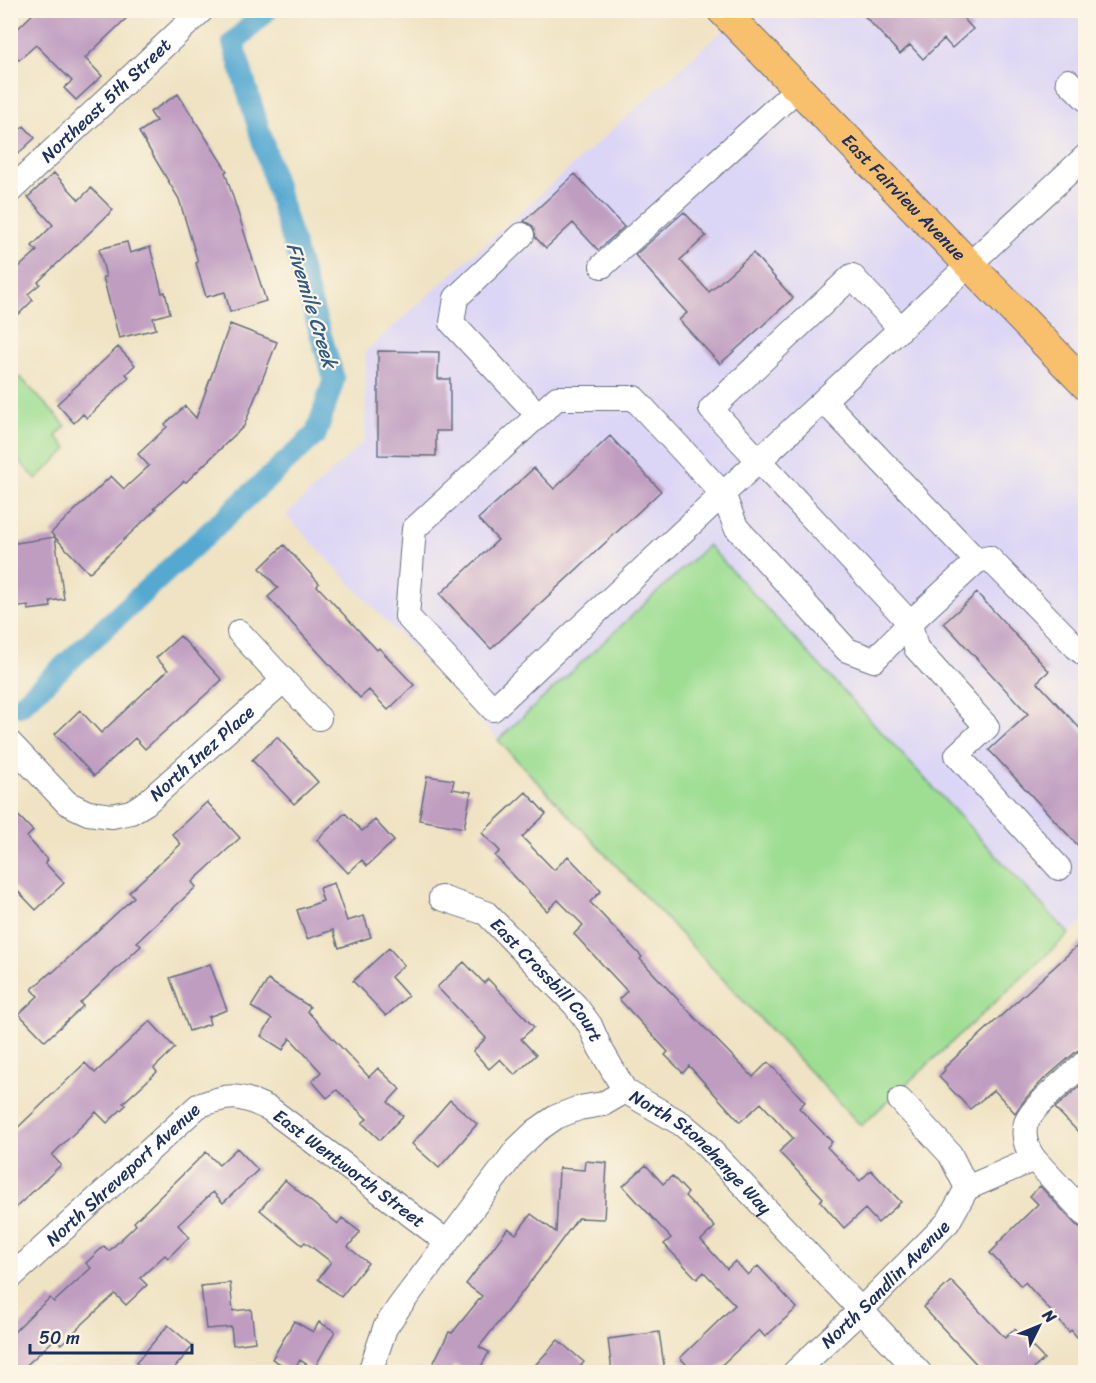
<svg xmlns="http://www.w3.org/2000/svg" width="1096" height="1383" font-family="Sriracha,sans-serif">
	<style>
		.built { fill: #dcd6f6 }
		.green { fill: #9ede93; stroke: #5c8678; stroke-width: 1.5 }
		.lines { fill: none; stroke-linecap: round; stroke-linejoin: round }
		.canal { stroke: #55a9d1; stroke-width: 22 }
		.building { fill: #bf9dc1 }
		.minor-casing { stroke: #656e81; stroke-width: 26 }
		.major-casing { stroke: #656e81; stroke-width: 32 }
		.minor { stroke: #fff; stroke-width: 24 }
		.major { stroke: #f8bf6c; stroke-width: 30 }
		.labels { text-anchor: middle; stroke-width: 4.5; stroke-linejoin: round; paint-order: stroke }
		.street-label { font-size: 18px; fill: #1b2f5e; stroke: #fcf5e5 }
		.water-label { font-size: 20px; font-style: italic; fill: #2f5a86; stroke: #fcf5e5 }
	</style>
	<rect width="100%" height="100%" fill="#fcf5e5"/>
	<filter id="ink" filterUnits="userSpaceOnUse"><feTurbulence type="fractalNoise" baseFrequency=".0167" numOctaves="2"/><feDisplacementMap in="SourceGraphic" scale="12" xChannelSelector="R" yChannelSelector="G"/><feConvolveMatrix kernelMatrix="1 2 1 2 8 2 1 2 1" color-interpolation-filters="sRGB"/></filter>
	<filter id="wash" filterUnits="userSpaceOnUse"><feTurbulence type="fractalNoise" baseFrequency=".008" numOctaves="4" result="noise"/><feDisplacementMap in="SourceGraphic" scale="24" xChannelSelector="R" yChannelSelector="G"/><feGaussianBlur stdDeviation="1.35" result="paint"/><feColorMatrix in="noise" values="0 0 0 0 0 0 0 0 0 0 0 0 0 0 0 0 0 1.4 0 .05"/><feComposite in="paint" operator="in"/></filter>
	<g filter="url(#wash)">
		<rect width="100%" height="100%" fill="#efe3c3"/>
		<path class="built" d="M744,11H1085L1086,918L1069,934L708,546L498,740L286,515L365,440L366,351Z"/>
		<path class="green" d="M20,377L66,426L56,436L68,449L36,479L11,452V385Z
			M708,545L1069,934L861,1126L498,740Z"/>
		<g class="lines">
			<path class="canal" d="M20,706L316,434L334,379L233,43L267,10"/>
		</g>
		<g id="blocks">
			<path class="building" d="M37,10H135L85,58L102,76L76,100L64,88L72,81L36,45L19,60L10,51V36Z
				M859,10H956L973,29L952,48L944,39L923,59L910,45L900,54Z
				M178,94L227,171L225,172L266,301L230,312L225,292L206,297L196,263L198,262L179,199L139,132L156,121L150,112Z
				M24,126L35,138L10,161V139Z
				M54,173L79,200L91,188L113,210L38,282L40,284L28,294L33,300L19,314L13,308L10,310V275L37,251L32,246L53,225L28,197Z
				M575,174L624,227L598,250L573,223L546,248L536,238L533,226L524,221Z
				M684,212L706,236L680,260L709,292L753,253L793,298L720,364L679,320L687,313L635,255Z
				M127,242L130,253L150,247L162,293L165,292L170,313L153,318L156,329L119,338L103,277H106L99,249Z
				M230,324L277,342L244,426L186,482L184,481L154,508L156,509L89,573L51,533L111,476L124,489L149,466L138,454L167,427L165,424L185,406L196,418Z
				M118,347L135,365L126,374L129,377L87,418L83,414L74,423L57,404Z
				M378,351L439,352L438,379H450V431H436V456L378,455Z
				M610,436L661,491L491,649L440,594L498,540L478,519L534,468L554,489Z
				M55,537L64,599L50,601L51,607L28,610V606L10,608V544Z
				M284,545L319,583L317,586L377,650L379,648L414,685L388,710L369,690L360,698L268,597L278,588L260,568Z
				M977,593L1049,671L1037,682L1086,735V854L989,750L1028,714L944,623Z
				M180,636L222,680L145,749L135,738L94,776L55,734L80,710L101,733L168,670L156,658Z
				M277,737L318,782L294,804L252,760Z
				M427,776L454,780L452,789L471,792L464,828L419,820Z
				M526,792L546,814L522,837L554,870L568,856L601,891L590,902L642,957L640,959L699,1022L753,1077L768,1062L805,1102L799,1108L832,1142L827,1147L860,1181L871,1170L901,1202L878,1223L865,1209L844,1228L820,1201L823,1198L779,1152L793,1138L761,1103L740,1122L689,1066L683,1073L665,1055L668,1052L619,999L627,991L574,934L583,925L558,900L547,911L495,856L500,851L482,833Z
				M207,802L240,838L192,882L196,887L137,942L141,946L80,1003L83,1006L45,1041L19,1014L38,996L32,989L51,972L52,973L134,897L129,892L181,844L172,834Z
				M10,807L33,831L27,837L48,860L45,863L64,883L36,910L10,883Z
				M345,813L362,831L375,820L394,841L367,866L362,860L348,873L317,840Z
				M334,883L347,921L364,916L371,937L339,948L333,930L307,939L297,910L323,901L319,888Z
				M1086,938V1048L1077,1051L1043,1080L1026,1098L1015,1113L994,1090L970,1109L939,1077L945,1070L944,1068Z
				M389,948L404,965L391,977L408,996L386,1016L353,981Z
				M464,962L484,983L488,979L534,1027L521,1039L536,1055L515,1075L500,1059L489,1069L473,1051L486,1038L437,987Z
				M210,964L227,1010L208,1017L210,1024L189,1031L170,978Z
				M268,980L310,1007L307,1011L369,1077L378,1068L400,1089L388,1102L403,1116L380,1140L362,1123L367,1119L337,1090L327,1098L312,1081L321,1072L290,1038L283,1050L261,1036L272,1019L251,1007Z
				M150,1021L175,1048L154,1068L157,1072L123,1103L126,1105L107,1123L96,1112L66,1141L52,1155L61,1165L10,1213V1135L85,1063L95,1073Z
				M1082,1084L1086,1088V1140L1055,1108Z
				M450,1100L477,1124L439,1168L412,1144Z
				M237,1148L258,1170L223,1203L213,1192L178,1225L189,1237L168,1258L165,1255L140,1278L147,1285L126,1305L115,1294L61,1344L56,1338L19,1372H10V1336L33,1313L50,1298L54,1302L91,1268L86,1263L104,1246L109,1251L136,1225L134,1222L206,1152L219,1165Z
				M585,1161L607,1163L604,1219L578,1218L538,1272L479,1347L489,1352L478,1372H470L454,1365L450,1372H429L449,1332L452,1333L482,1296L466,1284L508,1228L516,1234L531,1214L556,1232L559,1168L584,1170Z
				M646,1165L663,1184L672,1176L688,1193L685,1196L715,1227L701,1240L727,1269L735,1261L748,1275L758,1266L797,1308L765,1337L759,1330L714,1372H694L680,1358L735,1305L704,1272L697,1279L664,1244L671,1238L623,1186Z
				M285,1180L338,1224L342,1218L360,1232L348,1247L368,1263L341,1297L318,1279L331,1262L305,1242L302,1245L260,1210Z
				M1040,1186L1076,1225L1086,1230V1329L1077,1337L1071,1330L1069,1332L1025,1282L1021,1286L990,1253L998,1245L997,1244L1038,1204L1030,1196Z
				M951,1281L1005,1338L1015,1329L1044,1359L1030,1372H984L923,1307Z
				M230,1283L233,1311L251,1309L255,1342L233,1345L231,1327L206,1329L201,1286Z
				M294,1321L313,1332L319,1322L335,1331L314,1369L300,1360L293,1371L272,1359Z
				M168,1325L193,1346L171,1372H147L136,1363Z
				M659,1332L665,1372H638V1368L612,1372L608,1339Z
				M558,1340L584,1362L575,1372H529Z"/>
		</g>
	</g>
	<g filter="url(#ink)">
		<use href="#blocks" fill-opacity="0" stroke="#656e81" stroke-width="1.5"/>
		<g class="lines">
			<defs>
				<g id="minor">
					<path d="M1068,81L1086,99"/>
					<path id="s1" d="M10,191L202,10"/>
					<path d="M522,235L456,298L452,323L538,415"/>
					<path d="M602,266L797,89"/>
					<path d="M901,329L852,276L711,409L910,623L977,561L989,558L1078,649L1086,655"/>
					<path d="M824,401L977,561"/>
					<path d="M910,623L874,660L847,650L736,527L723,494L634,398H557L414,529L407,616L493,709L723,494C844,381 965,269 1086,156"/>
					<path d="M910,623L916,648L987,727L957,755L1059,868"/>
					<path d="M239,632L319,718"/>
					<path id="s2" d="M10,743L67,803L88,813L112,816L131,812L146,803L284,680"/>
					<path id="s3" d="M441,898L486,913L575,1005L590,1025L600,1048L625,1091"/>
					<path d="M900,1100L950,1154L967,1188"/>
					<path d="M1034,1159L1086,1215"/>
					<path d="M967,1188L1034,1159C1027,1149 1022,1136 1026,1123C1033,1105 1070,1076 1086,1062"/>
					<path id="s4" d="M10,1278L198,1106C231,1094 238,1094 270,1109L447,1242"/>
					<path id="s5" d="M370,1372L385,1328L399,1307L517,1149L536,1131L556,1117L579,1108L603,1104L625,1091L682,1124L701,1140L919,1372"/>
					<path id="s6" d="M795,1372L861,1310L948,1222L967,1188"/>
				</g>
				<g id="major">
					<path id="s7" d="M722,10L1086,385"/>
				</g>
			</defs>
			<use href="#minor" class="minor-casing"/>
			<use href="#major" class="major-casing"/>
			<use href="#minor" class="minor"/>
			<use href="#major" class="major"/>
		</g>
	</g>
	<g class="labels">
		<g class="street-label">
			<text dy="6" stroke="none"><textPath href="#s1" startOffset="132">Northeast 5th Street</textPath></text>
			<text dy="6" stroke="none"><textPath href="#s7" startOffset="261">East Fairview Avenue</textPath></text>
			<text dy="6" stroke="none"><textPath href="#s2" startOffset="242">North Inez Place</textPath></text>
			<text dy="6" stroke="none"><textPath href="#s3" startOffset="138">East Crossbill Court</textPath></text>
			<text dy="6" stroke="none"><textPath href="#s5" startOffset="492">North Stonehenge Way</textPath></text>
			<text dy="6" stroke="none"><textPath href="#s4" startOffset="429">East Wentworth Street</textPath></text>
			<text dy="6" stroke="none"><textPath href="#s4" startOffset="153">North Shreveport Avenue</textPath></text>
			<text dy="6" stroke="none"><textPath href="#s6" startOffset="126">North Sandlin Avenue</textPath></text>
		</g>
		<g class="water-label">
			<text transform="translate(312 305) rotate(73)" y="7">Fivemile Creek</text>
		</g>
	</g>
	<rect width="1096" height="1383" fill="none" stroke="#fcf5e5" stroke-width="36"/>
	<g transform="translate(1039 1326) rotate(47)" stroke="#fcf5e5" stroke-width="4.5" paint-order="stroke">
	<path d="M0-4.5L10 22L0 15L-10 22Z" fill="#1b2f5e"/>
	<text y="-9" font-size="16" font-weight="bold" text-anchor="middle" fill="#1b2f5e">N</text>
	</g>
	<path d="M30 1344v9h162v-9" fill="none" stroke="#1b2f5e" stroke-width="3"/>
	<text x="39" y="1344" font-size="18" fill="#1b2f5e" stroke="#fcf5e5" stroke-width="4.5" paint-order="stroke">50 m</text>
</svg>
